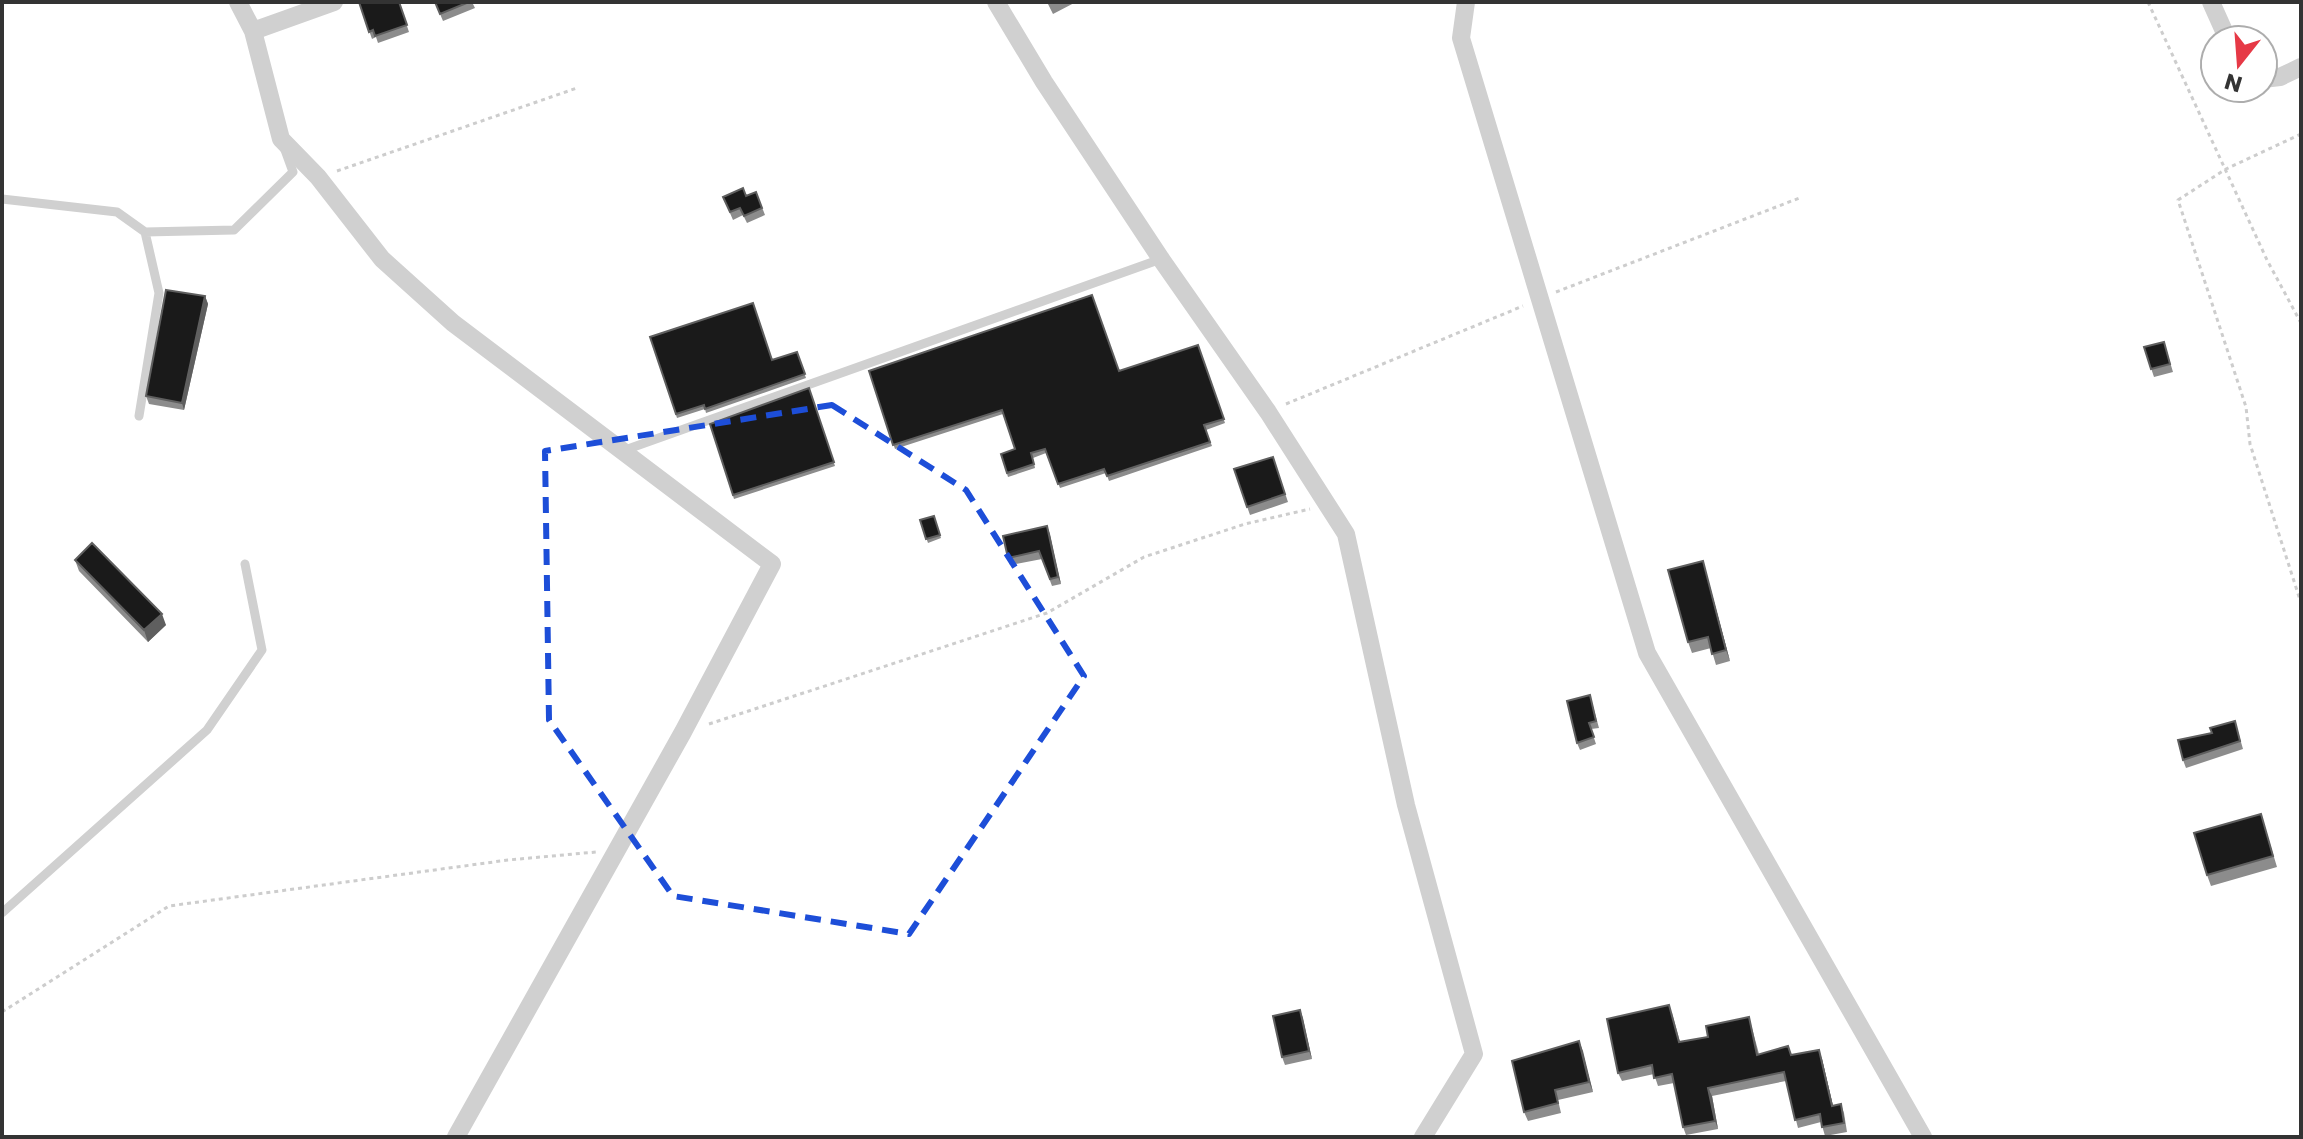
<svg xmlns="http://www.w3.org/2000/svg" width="2303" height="1139" font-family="Poppins,sans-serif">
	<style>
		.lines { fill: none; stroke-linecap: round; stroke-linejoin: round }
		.path { stroke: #cdcdcd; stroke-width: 3; stroke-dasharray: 4 4; stroke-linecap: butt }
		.lane { stroke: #d0d0d0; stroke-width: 9 }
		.street { stroke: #d0d0d0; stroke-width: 18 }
		.wall { fill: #8c8c8c }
		.shaded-wall { fill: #5f5f5f }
		.building { fill: #1a1a1a; stroke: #5f5f5f; stroke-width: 2 }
		.marked { fill: none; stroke: #1d4ed8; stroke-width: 6; stroke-dasharray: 16 10; stroke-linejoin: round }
	</style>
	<rect width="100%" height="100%" fill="#fff"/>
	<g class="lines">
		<path class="path" d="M2148,2L2267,260L2301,323
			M2301,134L2226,169L2178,200L2246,407L2250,444L2301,603
			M337,171L577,88
			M1556,292L1802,197
			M1286,404L1523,306
			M709,724L1047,613L1144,557L1245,524L1310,509
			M2,1012L169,906L508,860L596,852"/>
		<path class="lane" d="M2,199L117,212L145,232L234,230L293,172L285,150
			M139,416L159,293L145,232
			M625,450L1161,259
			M2,913L207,730L262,650L245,564"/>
		<path class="street" d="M238,2L253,31L281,139L318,177L382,259L453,323L772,564L683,732L456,1137
			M996,2L1044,82L1161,259L1268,412L1346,534L1406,805L1474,1054L1423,1137
			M1466,2L1461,38L1647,653L1923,1137
			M2211,2L2228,40
			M253,31L334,2
			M2263,79L2280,77L2301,67"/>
	</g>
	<path class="wall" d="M359,2H399L409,32L378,43L376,37L372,39Z
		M435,2H472L475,8L443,21Z
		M1047,2H1076L1053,14Z
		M756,192L765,215L747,223L743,215L733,220L723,197L746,196Z
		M205,296L208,304L184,410L149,404L146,396Z
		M650,337L772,360L797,352L806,378L706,413L705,409L677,418Z
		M2164,342L2173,372L2154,377L2144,347Z
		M1198,345L1225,423L1206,430L1212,446L1109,481L1106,473L1060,488L1046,453L1033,458L1035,468L1008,477L1001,454L1015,449L1003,414L895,449L869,371H1119Z
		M809,388L835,466L734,499L710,424Z
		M1273,457L1288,502L1250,515L1234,469Z
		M934,516L941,538L928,543L920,520Z
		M1047,526L1061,584L1052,586L1042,559L1010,565L1008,558Z
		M75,560L166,625L148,642L79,571Z
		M1706,572L1730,661L1716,665L1711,648L1692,653L1688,642Z
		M1590,695L1599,728L1591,729L1596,744L1580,750L1577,743Z
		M2235,721L2243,749L2186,768L2183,760L2212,733Z
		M2261,814L2277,867L2211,886L2207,875Z
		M1300,1010L1312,1059L1285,1065L1282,1057Z
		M1672,1013L1680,1042L1708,1037L1749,1017L1759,1054L1791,1055L1822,1059L1833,1106L1841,1104L1844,1113L1847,1132L1825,1136L1821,1122L1798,1128L1786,1081L1712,1096L1718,1129L1686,1135L1683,1127L1674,1083L1658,1086L1654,1074L1622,1081L1618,1073Z
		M1579,1041L1593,1092L1558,1100L1561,1113L1528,1121L1524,1112Z"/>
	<path class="shaded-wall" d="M205,296L208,304L184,410L182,403Z
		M1047,526L1050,534L1061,584L1058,577Z
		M1703,561L1706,572L1730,661L1726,650Z
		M162,614L166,625L148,642L144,630Z
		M1300,1010L1303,1018L1312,1059L1309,1051Z
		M1579,1041L1583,1051L1593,1092L1589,1082Z
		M1819,1050L1822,1059L1835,1114L1832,1106Z
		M1708,1088L1712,1096L1718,1129L1715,1121Z"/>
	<path class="building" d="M359,2H399L407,25L375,36L373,30L369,32Z
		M435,2H469L440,14Z
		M743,188L746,196L756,192L762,208L744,216L740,208L730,212L723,197Z
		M166,290L205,296L182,403L146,396Z
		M1092,295L1119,371L1198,345L1224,419L1204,425L1210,442L1107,476L1104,469L1058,484L1045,449L1031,453L1034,464L1007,473L1001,454L1015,449L1002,410L893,445L869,371Z
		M753,303L772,360L797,352L805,374L705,409L704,405L676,414L650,337Z
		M2164,342L2170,364L2151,369L2144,347Z
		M809,388L834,462L733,495L710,424Z
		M1273,457L1285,494L1247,507L1234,469Z
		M934,516L940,535L926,539L920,520Z
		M1047,526L1058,577L1050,579L1039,551L1008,558L1003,536Z
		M92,543L162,614L144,630L75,560Z
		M1703,561L1726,650L1712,654L1708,637L1688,642L1668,570Z
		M1590,695L1596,721L1589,723L1594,737L1577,743L1567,701Z
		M2235,721L2240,741L2183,760L2178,740L2212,733L2210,728Z
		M2261,814L2273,856L2207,875L2194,833Z
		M1669,1005L1679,1042L1708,1037L1706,1026L1749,1017L1757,1055L1788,1046L1791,1055L1819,1050L1832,1106L1841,1104L1844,1123L1822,1127L1820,1114L1795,1120L1784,1072L1708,1088L1715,1121L1683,1127L1672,1074L1654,1078L1652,1065L1618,1073L1607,1019Z
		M1300,1010L1309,1051L1282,1057L1273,1016Z
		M1579,1041L1589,1082L1555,1090L1558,1103L1524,1112L1512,1061Z"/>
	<path class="marked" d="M832,405L966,490L1084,676L909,934L673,896L549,720L545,451Z"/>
	<rect width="2303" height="1139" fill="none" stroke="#333333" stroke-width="8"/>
	<g transform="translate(2239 64) rotate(197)"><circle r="38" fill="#ffffff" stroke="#adadad" stroke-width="2"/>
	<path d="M0-6L14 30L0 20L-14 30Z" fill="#e63946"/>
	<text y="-12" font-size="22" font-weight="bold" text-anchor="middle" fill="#333333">N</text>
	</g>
</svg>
